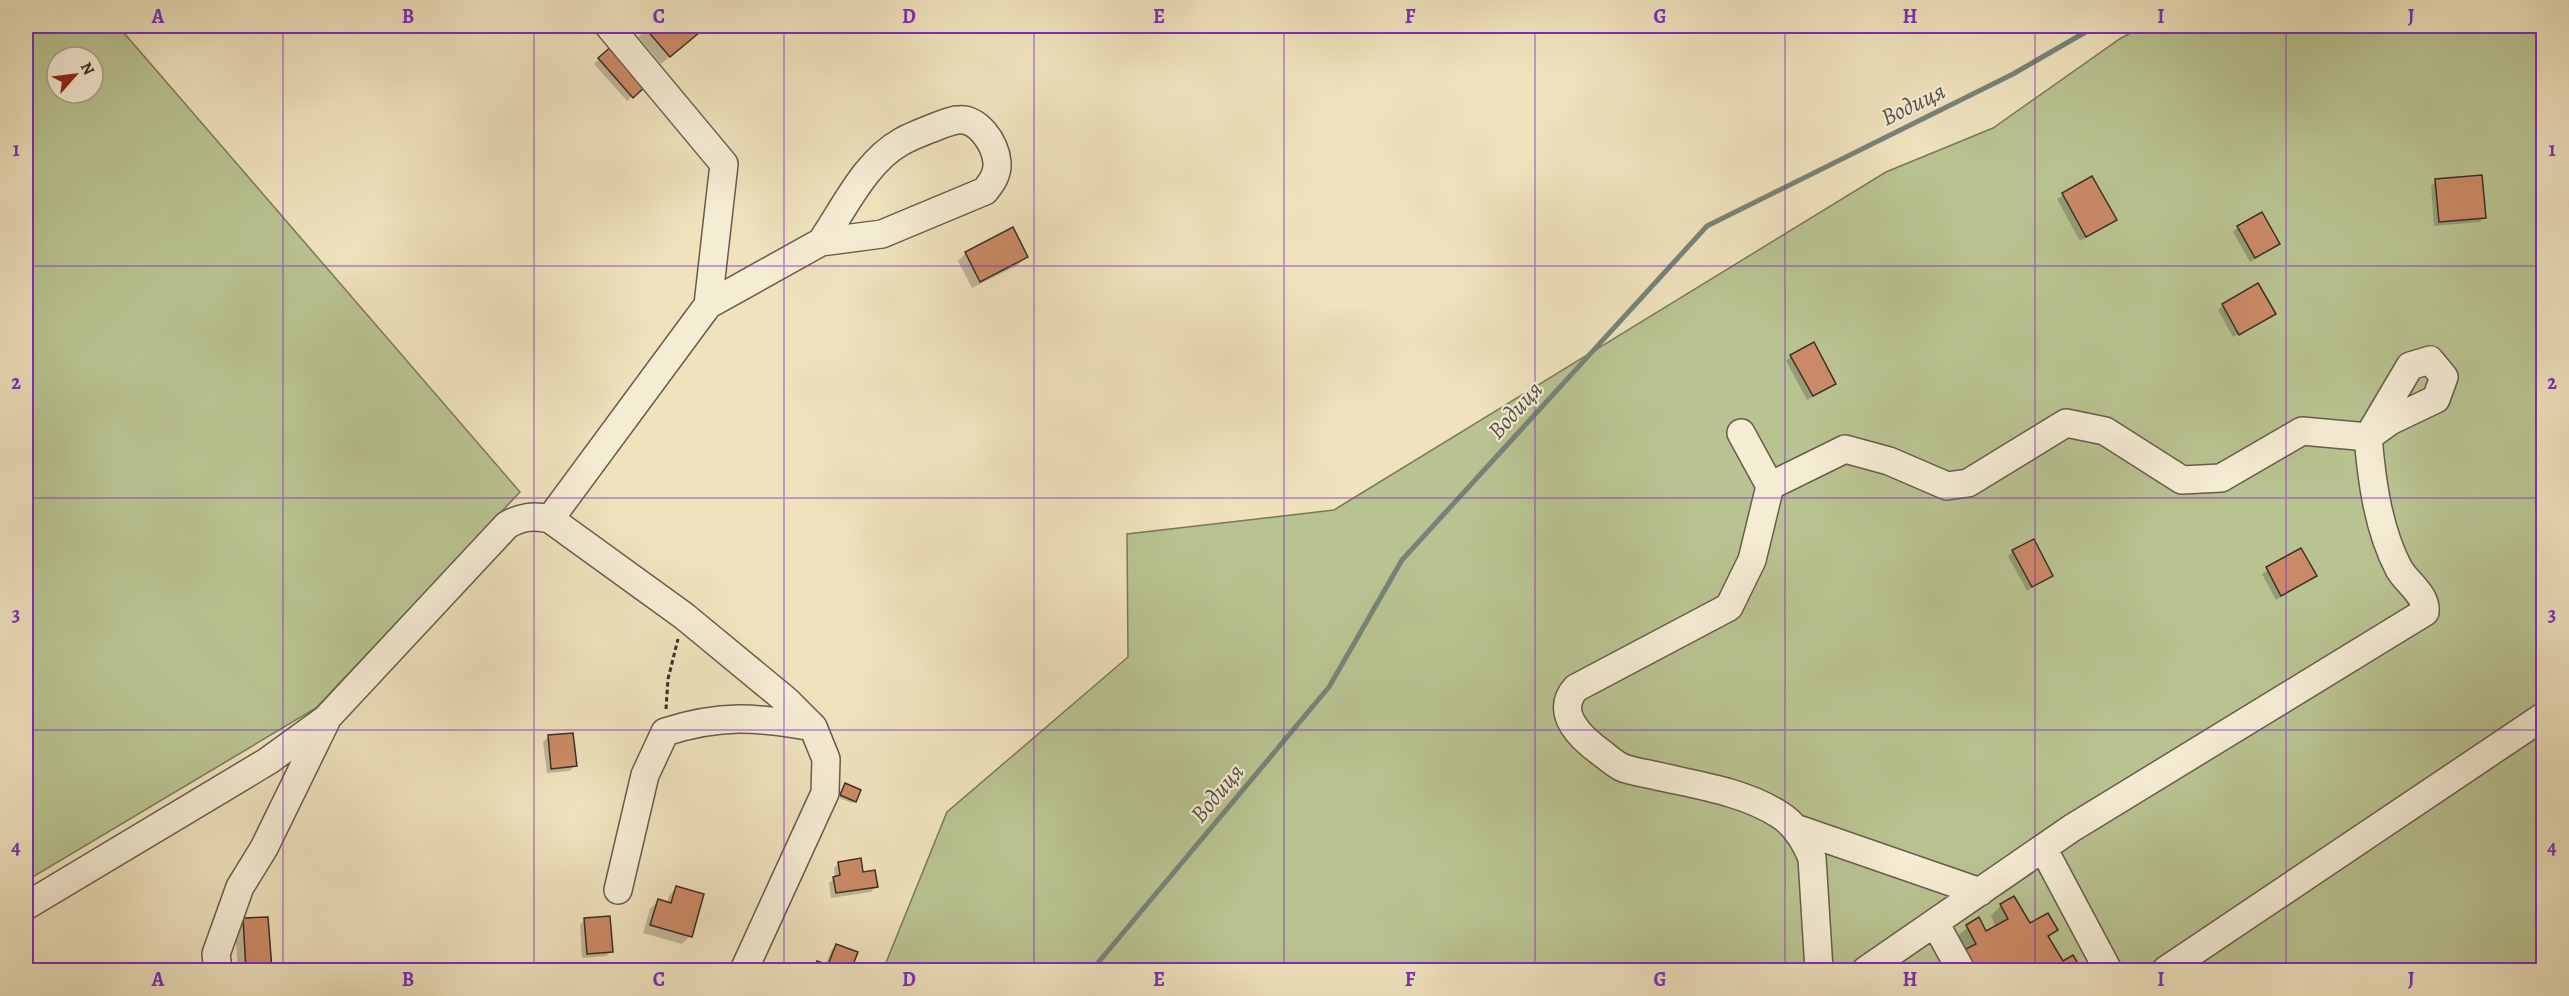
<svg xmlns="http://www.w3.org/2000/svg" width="2569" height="996" font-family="Alegreya,serif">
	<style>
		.green { fill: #b9c391; stroke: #7a785c; stroke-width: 1.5; fill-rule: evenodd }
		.shadow { fill: #0003 }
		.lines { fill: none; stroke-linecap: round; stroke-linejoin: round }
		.stream { stroke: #74847b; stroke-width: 5 }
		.building { fill: #cb8a67; stroke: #3c2e28; stroke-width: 1.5 }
		.minor-casing { stroke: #695b4d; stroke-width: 30 }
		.path { stroke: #3c2e28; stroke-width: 3; stroke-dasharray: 4.5 3; stroke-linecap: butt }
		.minor { stroke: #f5ecd4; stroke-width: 27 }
		.grid { fill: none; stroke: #7b2cbf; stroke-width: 1.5; stroke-opacity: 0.55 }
		.labels { text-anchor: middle; stroke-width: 4.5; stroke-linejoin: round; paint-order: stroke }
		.water-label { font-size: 24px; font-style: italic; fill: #54524a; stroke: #f5ecd4 }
		.neatline { fill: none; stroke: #7b2cbf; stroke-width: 2 }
		.grid-label { font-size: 20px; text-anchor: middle; font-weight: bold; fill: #7b2cbf }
	</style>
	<rect width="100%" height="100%" fill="#efe2bd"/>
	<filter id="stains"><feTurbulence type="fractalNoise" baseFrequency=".00333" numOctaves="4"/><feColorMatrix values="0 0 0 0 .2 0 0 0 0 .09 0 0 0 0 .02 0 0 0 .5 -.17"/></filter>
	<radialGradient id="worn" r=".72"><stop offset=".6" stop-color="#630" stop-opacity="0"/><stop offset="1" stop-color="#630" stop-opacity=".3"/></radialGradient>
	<path class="green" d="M26,26H118L520,492L316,708L26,881ZM57,57H93V93H57Z
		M2144,26H2543V970H883L947,812L1128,657L1127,534L1334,510L1886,172L1993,128L2121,38Z"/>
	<path class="shadow" d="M651,26H703L704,27L661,64L638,37Z
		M612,47L646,84L627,101L594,64Z
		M2092,178L2115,219L2080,241L2057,199Z
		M2436,181L2485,217L2479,222L2434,226L2431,186Z
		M2238,227L2278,244L2250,262L2233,232Z
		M966,253L1026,257L1018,265L972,288L958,261Z
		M2223,305L2274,314L2233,337L2218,310Z
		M1791,356L1834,384L1807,400L1786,361Z
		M2300,550L2315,576L2276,600L2262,574Z
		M2013,551L2051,575L2027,591L2008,556Z
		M548,737L575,765L570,771L547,773L543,742Z
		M845,785L855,801L852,803L839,798Z
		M839,863L862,874L876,887L871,892L831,898L829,883L835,878L834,868Z
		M677,887L690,936L682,944L643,933L650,909L658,901L667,903L669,896Z
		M2001,905L2030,925L2056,930L2048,938L2063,963L2073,957L2080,970H1960L1956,937L1978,919L1986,933L1996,927L1991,916Z
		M267,918L271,970H238L235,928L243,920Z
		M585,920L611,951L606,956L582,958L580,925Z
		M836,945L856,953L849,970H811L817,962L825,966L831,951Z"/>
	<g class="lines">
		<path class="stream" d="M1092,970L1329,687L1402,560L1707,226L2013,74L2096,26"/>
	</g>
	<path class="building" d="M648,26H705L706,27L670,57L645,28Z
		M613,45L648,84L633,98L598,58Z
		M2482,175L2486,218L2439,222L2435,179Z
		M2092,176L2117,220L2086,237L2062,193Z
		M2262,212L2280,244L2255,258L2237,226Z
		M1013,227L1028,257L980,282L965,252Z
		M2258,283L2276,314L2239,335L2222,304Z
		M1814,342L1836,384L1813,396L1790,355Z
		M2034,539L2053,576L2032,587L2012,550Z
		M2301,548L2317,576L2281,596L2266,567Z
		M573,733L577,766L551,769L548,735Z
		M845,783L861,790L856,802L840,795Z
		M861,858L863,872L875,870L878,887L836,893L833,877L840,875L838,862Z
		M676,886L704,894L692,937L650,925L658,899L671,903Z
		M2014,896L2030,923L2048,913L2058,930L2048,936L2063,961L2073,955L2082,970H1977L1964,950L1976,944L1966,925L1979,917L1986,931L2008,919L2000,904Z
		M610,916L613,952L587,954L584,918Z
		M268,917L272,970H246L243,918Z
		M836,944L858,952L851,970H813L817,961L828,965Z"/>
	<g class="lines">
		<defs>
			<path id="minor" d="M708,305L821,242L882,234L985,191C992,182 998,174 997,162C995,143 978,117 957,120C948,121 909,137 901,142C865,162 844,209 821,242
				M1741,433L1770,486L1752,560L1729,607L1576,688C1553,713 1582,739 1603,754C1608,758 1615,764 1621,767C1632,772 1646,773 1657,776C1697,785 1745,792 1780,815C1796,825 1805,841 1812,858L1819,970
				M1770,486L1845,449L1889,461L1947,486L1968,483L2066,423L2105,431L2182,480L2221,478L2302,431L2368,437L2410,366L2430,360L2444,377L2436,399L2390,421L2368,437C2372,482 2378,529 2399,569C2407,583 2427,595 2425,612L2072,828L1866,970
				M550,519L708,305L724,164L609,26
				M1795,828L1980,892
				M2043,848L2108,970
				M618,890L645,775L665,732C721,714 756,717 813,727
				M26,906L268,761L326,719L507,525C521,517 533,515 550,519L684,616L787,701L813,727L826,759L825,793L744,970
				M1935,923L1961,970
				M218,970L216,954L240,887L264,848L326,721
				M2166,970L2544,716"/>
		</defs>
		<use href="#minor" class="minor-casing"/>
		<path class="path" d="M666,709L668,679L678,639"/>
		<use href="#minor" class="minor"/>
	</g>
	<path class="grid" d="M283,26V970M534,26V970M784,26V970M1034,26V970M1284,26V970M1535,26V970M1785,26V970M2035,26V970M2286,26V970M26,266H2544M26,498H2544M26,730H2544"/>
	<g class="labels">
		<g class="water-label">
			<text transform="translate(1913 104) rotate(-26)" y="8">Водиця</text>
			<text transform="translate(1515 410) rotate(-48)" y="8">Водиця</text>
			<text transform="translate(1217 793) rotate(-50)" y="8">Водиця</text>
		</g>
	</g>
	<rect width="2569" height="996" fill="none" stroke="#efe2bd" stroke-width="66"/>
	<g transform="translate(75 75) rotate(62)"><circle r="28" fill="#f5ecd4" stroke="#aba08f" stroke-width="1.5"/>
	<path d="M0-4.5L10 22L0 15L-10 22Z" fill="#8f2418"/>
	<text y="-9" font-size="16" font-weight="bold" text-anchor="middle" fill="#3c2e28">N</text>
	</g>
	<rect x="33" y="33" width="2503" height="930" class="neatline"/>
	<g class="grid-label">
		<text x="158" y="23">A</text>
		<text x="408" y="23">B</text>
		<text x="659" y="23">C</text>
		<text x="909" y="23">D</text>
		<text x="1159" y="23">E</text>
		<text x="1410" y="23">F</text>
		<text x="1660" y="23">G</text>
		<text x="1910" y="23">H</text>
		<text x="2161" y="23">I</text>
		<text x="2411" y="23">J</text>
		<text x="16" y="156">1</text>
		<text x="2552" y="156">1</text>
		<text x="16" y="389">2</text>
		<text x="2552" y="389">2</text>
		<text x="16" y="621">3</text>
		<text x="2552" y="621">3</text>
		<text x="16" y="854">4</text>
		<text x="2552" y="854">4</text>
		<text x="158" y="986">A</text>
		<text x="408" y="986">B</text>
		<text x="659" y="986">C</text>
		<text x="909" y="986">D</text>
		<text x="1159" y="986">E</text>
		<text x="1410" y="986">F</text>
		<text x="1660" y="986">G</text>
		<text x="1910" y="986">H</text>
		<text x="2161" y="986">I</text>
		<text x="2411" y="986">J</text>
	</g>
	<rect width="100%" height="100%" filter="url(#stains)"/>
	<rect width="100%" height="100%" fill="url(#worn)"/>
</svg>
